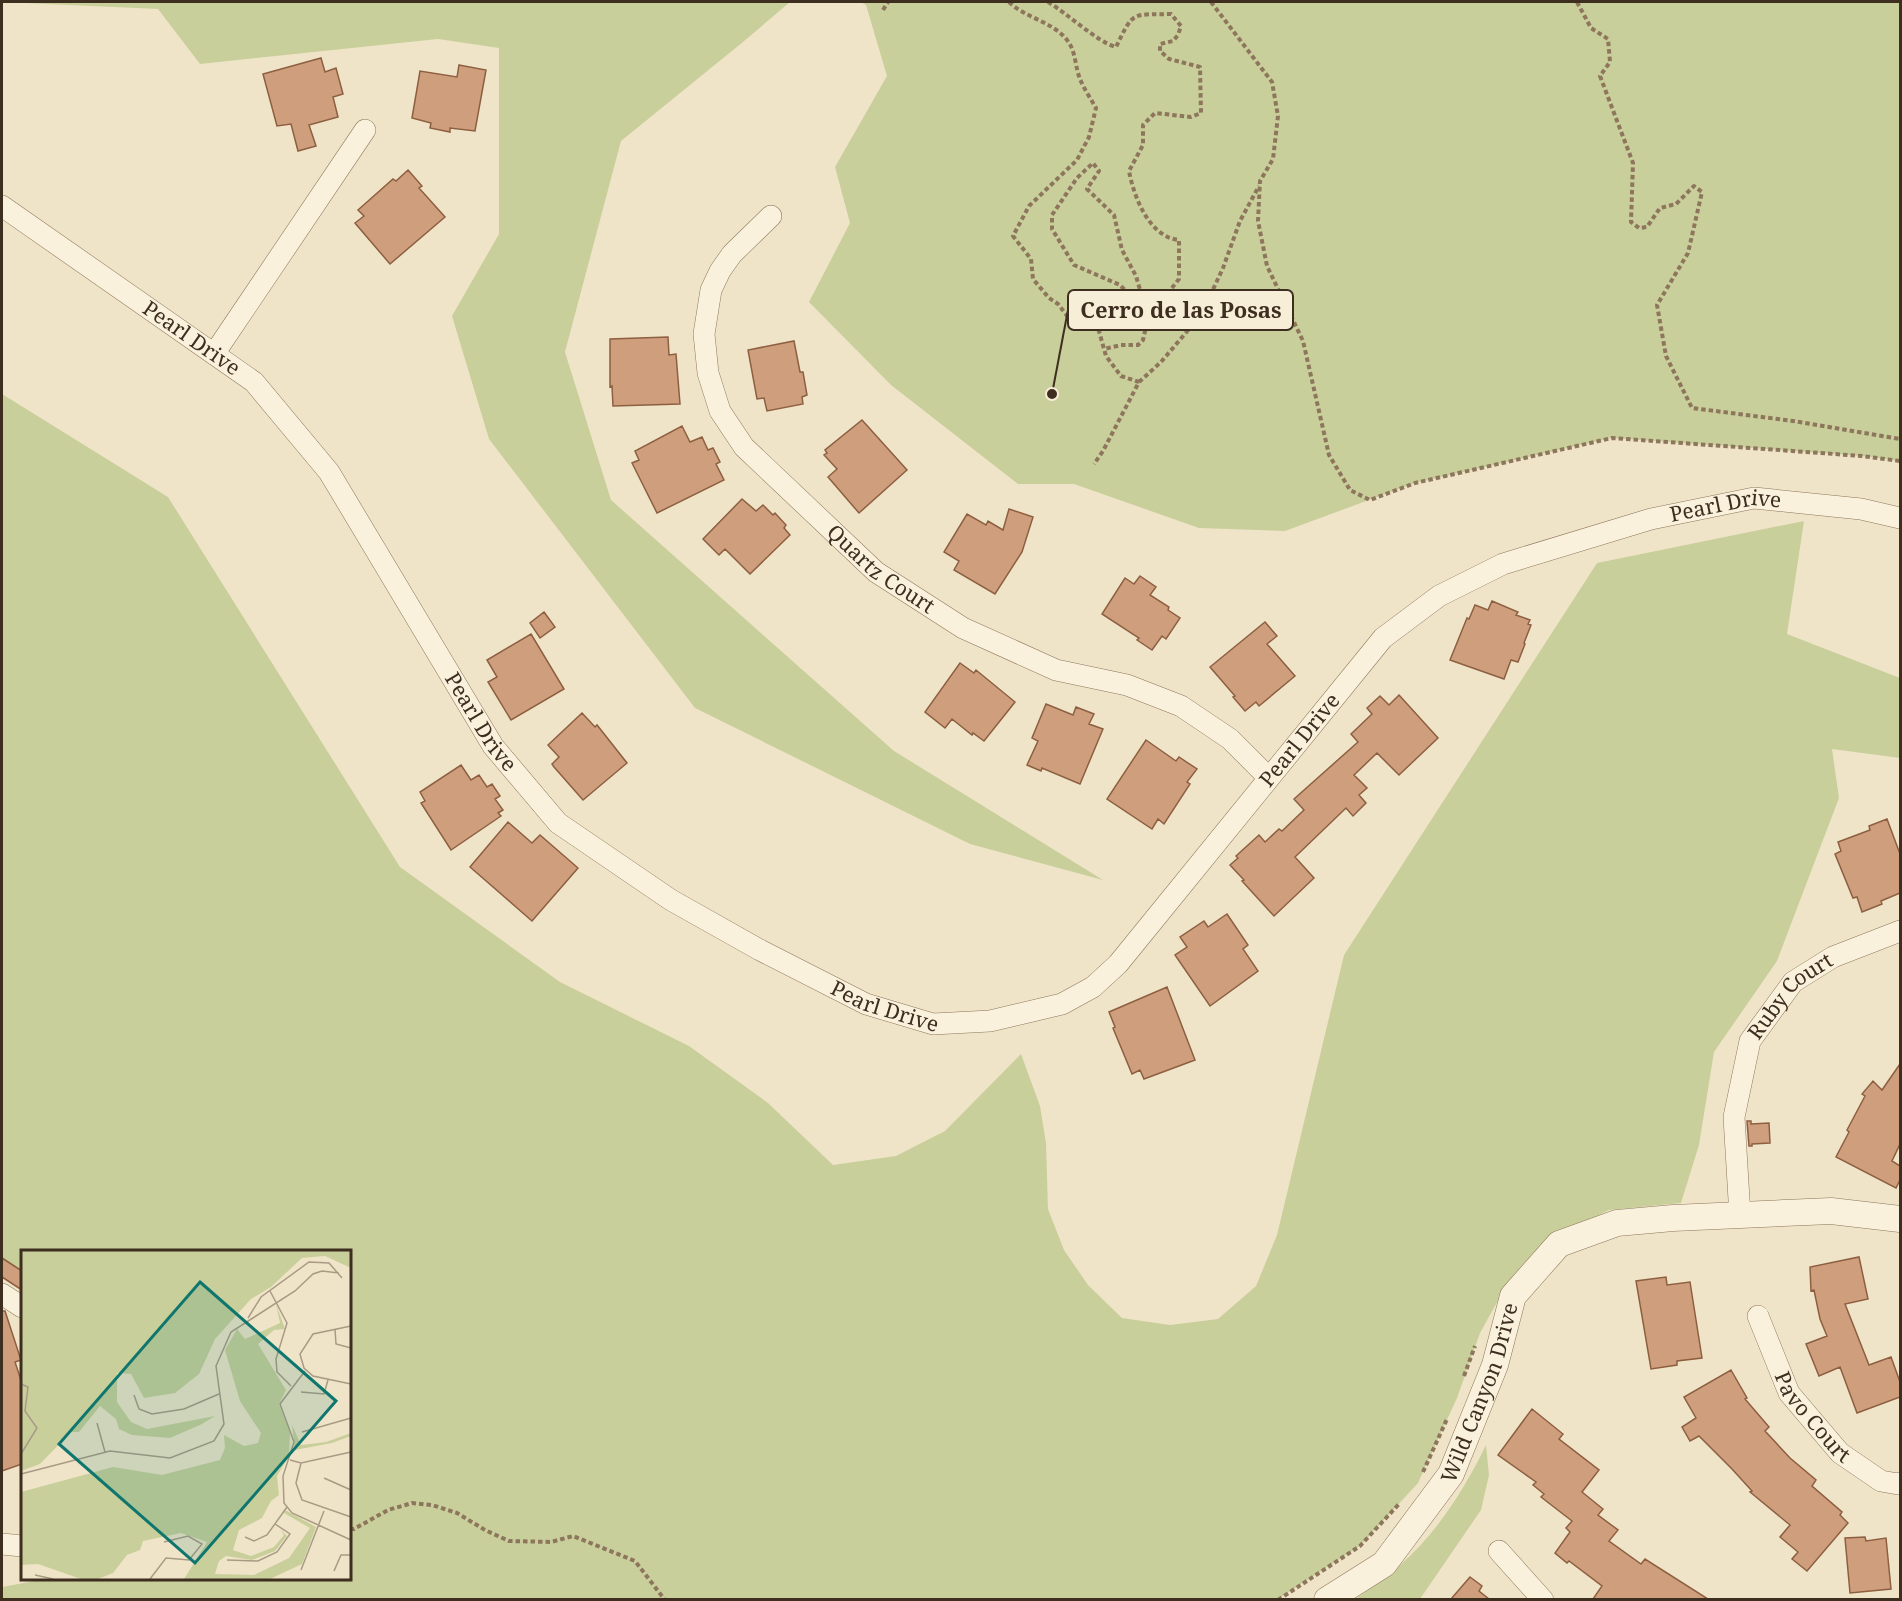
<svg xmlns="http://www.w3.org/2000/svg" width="1902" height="1601" font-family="'Noto Serif',serif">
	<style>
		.green { fill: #c9cf9b }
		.building { fill: #cf9f7d; stroke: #8d5f41; stroke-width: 1.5 }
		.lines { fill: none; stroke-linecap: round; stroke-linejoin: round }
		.minor-casing { stroke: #8d765c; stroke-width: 22 }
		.tertiary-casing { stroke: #8d765c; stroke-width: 27 }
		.path { stroke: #8d765c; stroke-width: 4; stroke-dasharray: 4.5 3; stroke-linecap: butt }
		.minor { stroke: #faf1dc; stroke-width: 21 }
		.tertiary { stroke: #faf1dc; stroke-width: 26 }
		.labels { text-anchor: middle; stroke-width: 4.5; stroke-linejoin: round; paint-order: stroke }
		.street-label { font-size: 21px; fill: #3d2e20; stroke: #f7eed8 }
		.inset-road { fill: none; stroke: #a89b85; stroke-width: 1.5 }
		.view { fill: #0f766e; fill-opacity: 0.15; stroke: #0f766e; stroke-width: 3 }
		.inset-edge { fill: none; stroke: #3d2e20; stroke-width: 3 }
		.leader { fill: none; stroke: #3d2e20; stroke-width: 2 }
		.callout-dot { fill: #3d2e20; stroke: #f7eed8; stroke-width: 2 }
		.callout { fill: #f7eed8; stroke: #3d2e20; stroke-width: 2 }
		.callout-label { font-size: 22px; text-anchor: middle; font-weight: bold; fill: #3d2e20 }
	</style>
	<rect width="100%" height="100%" fill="#f0e4c8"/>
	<path class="green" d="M2,2H790L743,42L621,141L565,352L611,500L894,751L1103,880L970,844L695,708L489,439L452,316L499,234V48L438,39L200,64L158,9Z
		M861,2H1900V461L1862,456L1612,438L1415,483L1285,531L1199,528L1074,484H1018L891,385L809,302L850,223L835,167L887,76L866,5Z
		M2,394L168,497L400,867L560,982L689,1046L768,1103L833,1165L896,1156L945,1131L1021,1054L1040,1106L1046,1143L1048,1209L1064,1250L1088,1285L1122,1318L1170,1325L1218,1319L1256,1286L1277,1235L1344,955L1597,563L1804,521L1787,634L1900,678V758L1832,749L1839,798L1777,961L1714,1052L1699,1145L1681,1203L1609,1210L1550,1239L1506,1286L1480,1333L1457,1398L1418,1483L1360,1546L1278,1599H2V1587L45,1579L350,1578V1252H22V1277L2,1265Z
		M1486,1445L1489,1475L1481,1510L1420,1599L1354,1600C1369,1589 1385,1578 1399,1566C1437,1533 1464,1490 1486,1445Z"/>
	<path class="building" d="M321,58L325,72L336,68L343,94L333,97L338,117L309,125L316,146L298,151L291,124L277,126L263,74Z
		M459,65L486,70L475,131L450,128V132L430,128L431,123L412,118L420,71L457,77Z
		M408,170L422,186L419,188L445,217L390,264L355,223L364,216L358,210L393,179L396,181Z
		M668,337L669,355L676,354L680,404L613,406L612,386L610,387V339Z
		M794,341L800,372H803L807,395L802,397L803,404L767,411L764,398L757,399L748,350Z
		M862,420L907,470L859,513L828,477L837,469L824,455L827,453L825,450Z
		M682,426L690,442L702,437L708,450L713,448L720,462L716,464L724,480L657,513L632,463L639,460L635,451Z
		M742,499L756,511L763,505L773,515L775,513L786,525L784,528L790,535L750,574L725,549L719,555L703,539Z
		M1009,509L1033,517L1022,552L995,594L954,570L959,561L944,552L967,514L986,525L988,521L1003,530Z
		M1140,576L1156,587L1150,595L1169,607L1168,610L1180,618L1166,639L1162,636L1152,650L1137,640L1139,638L1102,614L1125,578L1134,584Z
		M1492,601L1518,612L1516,615L1530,620L1528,624L1531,625L1524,643L1525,644L1518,662L1511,660L1504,679L1450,660L1467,618L1469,619L1475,605L1488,610Z
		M544,612L555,627L540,638L530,623Z
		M1265,622L1277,636L1267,644L1295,676L1259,706L1256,702L1245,711L1233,697L1235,696L1210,667Z
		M531,634L564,689L511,720L488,682L497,677L487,660Z
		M960,663L974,673L976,670L1015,702L984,741L973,733L972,735L952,719L945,728L925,712Z
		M1399,695L1438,738L1399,775L1377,753L1354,775L1367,788L1359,795L1366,803L1353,816L1346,808L1295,857L1314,878L1274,916L1242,881L1244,880L1230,865L1238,858L1236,856L1259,835L1265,842L1279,829L1282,831L1304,810L1294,799L1358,742L1351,734L1372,714L1367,708L1380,696L1389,705Z
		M1046,704L1073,715L1076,707L1094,714L1089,724L1103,729L1080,784L1042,768L1041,771L1027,765L1038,741L1032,738Z
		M582,713L595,727L597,725L627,763L583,800L554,767L552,764L559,757L548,745Z
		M1146,740L1176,761L1179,757L1197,769L1187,782L1190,784L1164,824L1158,819L1152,829L1107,799Z
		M461,765L471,780L479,775L487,787L492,784L500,796L495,799L503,810L498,813L501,816L451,850L421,803L425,801L420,792Z
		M1887,819L1900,854V893L1881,901L1882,904L1862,912L1857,897L1853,898L1835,854L1841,851L1838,842L1870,830L1869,826Z
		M508,822L532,843L540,835L578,868L532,921L470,867Z
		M1227,914L1248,945L1243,949L1258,971L1210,1006L1175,955L1187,947L1180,937L1204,921L1208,927Z
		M1167,987L1195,1060L1144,1079L1140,1070L1132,1074L1113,1028L1115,1027L1109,1012Z
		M1900,1064V1144L1892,1161L1900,1166V1180L1896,1188L1836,1157L1849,1132L1847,1130L1865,1096L1862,1094L1873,1081L1882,1090Z
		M1747,1121H1751V1124L1769,1123L1770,1143L1752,1144V1146H1749Z
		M1859,1257L1868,1299L1845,1304L1869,1365L1891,1357L1900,1382V1397L1857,1413L1840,1367L1819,1376L1806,1344L1827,1336L1820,1319L1814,1290L1811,1291L1810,1267Z
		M2,1258L22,1271V1290L2,1277Z
		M1666,1277L1667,1285L1690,1282L1702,1358L1677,1361V1365L1651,1369L1636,1281Z
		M2,1311H5L21,1360L15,1362L22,1383V1464L2,1471Z
		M1731,1370L1747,1398L1745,1399L1769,1427L1765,1431L1790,1458L1816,1480L1812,1486L1842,1512L1840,1515L1848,1523L1807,1571L1792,1559L1798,1552L1780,1537L1790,1525L1750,1492L1752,1491L1732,1469L1699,1436L1690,1441L1682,1427L1696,1418L1684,1397Z
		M1532,1409L1563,1434L1559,1439L1599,1470L1582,1492L1603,1509L1598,1515L1618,1530L1609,1541L1641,1564L1645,1559L1708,1599H1593L1602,1586L1569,1561L1567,1563L1555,1553L1570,1532L1566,1528L1572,1521L1541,1497L1544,1494L1533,1485L1536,1482L1498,1455Z
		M1865,1537L1866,1541L1886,1538L1891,1589L1850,1593L1845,1538Z
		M1470,1577L1482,1586L1479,1591L1489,1599H1451Z"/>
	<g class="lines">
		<defs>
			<g id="minor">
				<path id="s1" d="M2,206L254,382L329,472L493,746L558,823L671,900L760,950L866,1004L933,1024L990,1021L1062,1004L1093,987L1118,964L1383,638L1439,596L1503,564L1651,519L1754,498L1861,509L1900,518"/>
				<path id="s2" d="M771,216L732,254L720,271L711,290L704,334L708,373L720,411L744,447L876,572L963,628L1056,670L1127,685L1181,706L1230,739L1268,777"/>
				<path d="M214,354L365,130"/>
				<path id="s3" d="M1740,1216L1734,1117L1750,1041L1793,982L1833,957L1900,931"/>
				<path d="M2,1294L22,1307"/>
				<path id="s4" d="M1758,1316L1789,1393L1840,1453L1881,1481L1898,1484L1900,1483"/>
				<path d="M2,1544L22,1546"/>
				<path d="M1499,1551L1543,1600"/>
			</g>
			<g id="tertiary">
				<path id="s5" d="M1327,1600L1384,1564L1451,1474L1495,1365L1513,1296L1559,1244L1617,1223L1673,1218L1831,1211L1900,1219"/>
			</g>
		</defs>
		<use href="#minor" class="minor-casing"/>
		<use href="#tertiary" class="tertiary-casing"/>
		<path class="path" d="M1009,2C1025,18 1052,21 1067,40C1076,51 1075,67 1080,79C1084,89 1091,99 1096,108L1089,137L1077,160L1029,206L1013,236L1031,259L1033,279L1049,298L1058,304L1071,321L1099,331L1106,356L1121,376L1139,382L1103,451L1094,464
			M1048,2C1067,13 1097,42 1116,47C1134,10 1131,15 1171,14L1181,26L1178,35L1173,41L1160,44V51L1169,59L1200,67L1201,113L1191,117L1155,113L1143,125V145L1129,171C1134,197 1149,237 1179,240V279L1160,303L1143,300L1136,276L1122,250L1114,215L1087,189L1099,171L1093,163L1077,178L1052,215V229L1074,265L1120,285L1135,301L1147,322L1143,340L1138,345H1121L1104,349
			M1211,2L1272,82L1278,116L1273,159L1260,181L1258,221L1267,266L1303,341L1329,455L1350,490L1370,500L1415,483L1612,438L1862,456L1900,461
			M1577,2L1591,28L1608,39L1610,62L1600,76L1633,163L1631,222L1639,228L1647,227L1660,208L1676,204L1694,186L1702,192L1688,253L1657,305L1666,356L1692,408L1793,421L1900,439
			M883,10L888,2
			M1139,382L1161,362L1201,315L1223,268L1240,221L1259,186
			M1464,1376L1475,1346
			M1423,1472L1447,1419
			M350,1529H354L388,1510L412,1503L432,1505L457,1513L485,1530L509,1541L551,1542L573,1536L635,1561L665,1600
			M1278,1600L1360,1546L1399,1504"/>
		<use href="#minor" class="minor"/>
		<use href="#tertiary" class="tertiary"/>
	</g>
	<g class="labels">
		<g class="street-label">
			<text dy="7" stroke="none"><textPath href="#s1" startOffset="231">Pearl Drive</textPath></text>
			<text dy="7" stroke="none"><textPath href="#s1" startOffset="2265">Pearl Drive</textPath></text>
			<text dy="7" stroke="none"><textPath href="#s2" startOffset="447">Quartz Court</textPath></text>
			<text dy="7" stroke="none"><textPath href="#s1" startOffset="717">Pearl Drive</textPath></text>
			<text dy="7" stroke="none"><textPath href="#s1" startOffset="1761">Pearl Drive</textPath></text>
			<text dy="7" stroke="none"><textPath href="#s3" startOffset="238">Ruby Court</textPath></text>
			<text dy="7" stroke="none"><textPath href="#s1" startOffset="1221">Pearl Drive</textPath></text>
			<text dy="7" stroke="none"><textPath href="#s5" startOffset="266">Wild Canyon Drive</textPath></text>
			<text dy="7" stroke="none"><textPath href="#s4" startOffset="116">Pavo Court</textPath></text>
		</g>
	</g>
	<g transform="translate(21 1250)">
		<rect width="330" height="330" fill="#f0e4c8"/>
		<path d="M0,1H330V18L304,6L281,8L250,37L230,49L194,89L178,124L154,143L123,148L110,124L96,123V152L110,172L126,179L194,166L181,174L149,188L111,185L98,179L95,169L79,156L58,182H50L19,214L0,221ZM255,54L264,79L253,80L237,94L265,140L258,154L269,183L268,206L256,226L258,245L250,251L241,268L218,280L212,300L230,306L253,297L263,285L259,279L266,286L254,301L231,310L205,306L198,311L194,324L233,325L268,308L289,278L263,263L264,260L295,277L281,314L249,329H163L186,292L160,283L122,291L119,300L106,305L92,323L77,329H60L17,314L0,315V242L92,217L141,225L199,210L204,198L203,185L223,196L237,193L240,183L219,151L204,100L216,79L224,89L259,73ZM271,175L280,195L305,192L330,183V186L311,193L274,200Z" fill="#c9cf9b"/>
		<path class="inset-road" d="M249,41L266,73L255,109L256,122L270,136M227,68L240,47L288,12L308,13L321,28M330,76L292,84L279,104L283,118L292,126L330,134M314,79L315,94L330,98M284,121L259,154L273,192L262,226L263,253L271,263L330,290M0,134L7,137L4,161L16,178L0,204M280,142L303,144L307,130M113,145L118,159L131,164L163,159L198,144M76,173L84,202M281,182L330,168M269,210L280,213L330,202M280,213L275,233L281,250L330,267M0,224L89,201L149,208L193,191L203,174L195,116L210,82L274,41L292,24L301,21L318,23M303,228L330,240M224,287L233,291L246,285L266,257M206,310L237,311L256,302L269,284L254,274M280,320L303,261M313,321L320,305H330M14,325L32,329M129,329L145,308L168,310L181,294L167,286L143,292"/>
		<path class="view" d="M179,32L315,151L174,313L38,194Z"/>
		<rect width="330" height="330" class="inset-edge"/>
	</g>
	<path class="leader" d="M1052 394L1068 310"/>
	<circle class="callout-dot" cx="1052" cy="394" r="6"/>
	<rect class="callout" x="1068" y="290" width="225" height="40" rx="6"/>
	<g class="callout-label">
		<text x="1181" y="318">Cerro de las Posas</text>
	</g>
	<rect width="1902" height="1601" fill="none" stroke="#3d2e20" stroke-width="6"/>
</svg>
